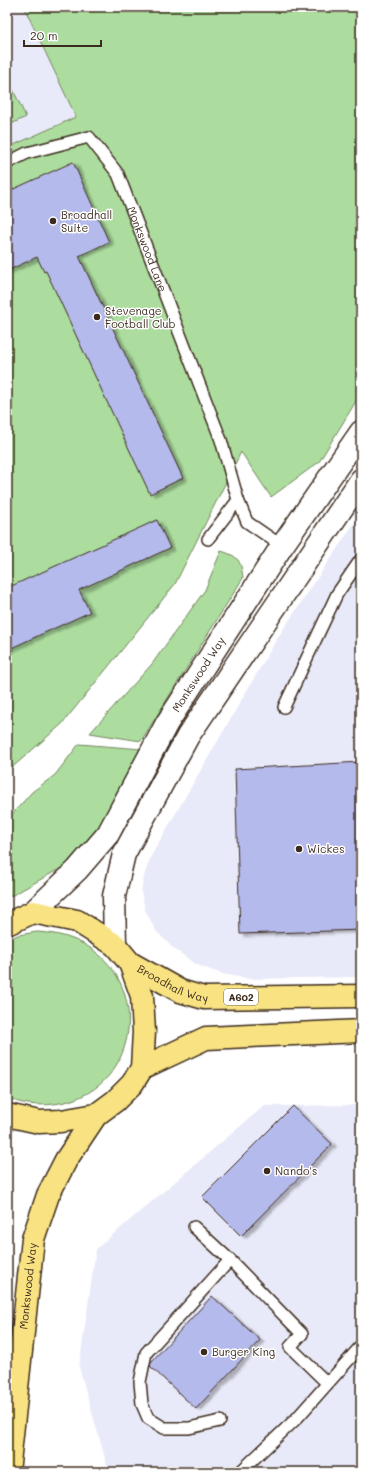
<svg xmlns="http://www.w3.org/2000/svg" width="368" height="1479" font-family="Mali,sans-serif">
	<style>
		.built { fill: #e9eaf9 }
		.green { fill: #acdd9e; stroke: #74845e }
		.building { fill: #b5baec; stroke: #3b2a1e; filter: url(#shadow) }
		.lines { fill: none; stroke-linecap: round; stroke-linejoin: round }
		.service-casing { stroke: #3b2a1e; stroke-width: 14 }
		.secondary-casing { stroke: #3b2a1e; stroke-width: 25 }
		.primary-casing { stroke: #3b2a1e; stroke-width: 25 }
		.trunk-casing { stroke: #3b2a1e; stroke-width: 25 }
		.service { stroke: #fff; stroke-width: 11 }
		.secondary { stroke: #fff; stroke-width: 22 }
		.primary { stroke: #f8e281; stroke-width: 22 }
		.trunk { stroke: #f8e281; stroke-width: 22 }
		.poi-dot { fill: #3b2a1e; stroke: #fff; stroke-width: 1.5 }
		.labels { text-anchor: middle; stroke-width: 3; stroke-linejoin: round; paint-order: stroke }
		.shield { fill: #fff; stroke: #766a62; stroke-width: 1 }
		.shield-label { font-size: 10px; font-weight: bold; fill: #3b2a1e }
		.poi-label { font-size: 11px; fill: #3b2a1e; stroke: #fff; text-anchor: start }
		.street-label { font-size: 11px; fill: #3b2a1e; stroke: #fff }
	</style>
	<defs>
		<filter id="shadow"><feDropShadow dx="4.5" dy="2.5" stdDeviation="1" flood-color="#0004"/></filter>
	</defs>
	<rect width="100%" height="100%" fill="#fff"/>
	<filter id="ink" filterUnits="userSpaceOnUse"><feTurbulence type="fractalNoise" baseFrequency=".025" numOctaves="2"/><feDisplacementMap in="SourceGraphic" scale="8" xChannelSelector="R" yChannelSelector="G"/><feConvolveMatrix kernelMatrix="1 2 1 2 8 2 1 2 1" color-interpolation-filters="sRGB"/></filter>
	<g filter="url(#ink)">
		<path class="built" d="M7,7H24L76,117L7,148Z
			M361,513V977L250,979L222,974L197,965L173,948L156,931L145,910L141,891L145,873L151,856L278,637Z
			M361,1105V1472H109L79,1367L96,1249L264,1106Z"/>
		<path class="green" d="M24,7H361V393L319,462L271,497L241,452L175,584L62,724L7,772V148L76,117Z
			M7,77L26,117L7,126Z
			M221,551C238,556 241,560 243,578L141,741L90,733L152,664L205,590Z
			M79,744L142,749L109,815L68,864L13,895L7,896V820L32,792L55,775Z
			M37,932C155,937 157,1091 54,1104C38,1106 21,1105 7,1097V940L18,935Z"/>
		<path class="building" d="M73,162L109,242L79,256L183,478L150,494L46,271L44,272L37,257L7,271V192Z
			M157,520L170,548L79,590L90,612L7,650V588Z
			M361,762V930L240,934L235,769Z
			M293,1106L332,1144L241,1236L202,1197Z
			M212,1296L260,1340L196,1409L150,1366L152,1361Z"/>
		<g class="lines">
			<defs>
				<g id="service">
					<path id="s1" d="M7,163L27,153L89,137L118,174L221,440L238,500L247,522L282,546"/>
					<path d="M208,539L238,500"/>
					<path d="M284,707L337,594L361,559"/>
					<path d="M194,1227L230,1260L302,1334L290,1347L327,1383"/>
					<path d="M220,1421L189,1428H164L148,1418L142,1404L140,1382L146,1353L230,1260"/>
					<path d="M240,1472L297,1418L361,1346"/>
				</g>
				<g id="secondary">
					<path id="s2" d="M33,912L77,870L108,834L167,723L282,546L361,432"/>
					<path d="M115,945L114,896L124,854L188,736L361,480"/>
				</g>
				<g id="primary">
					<path id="s3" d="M8,1472L33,1239L48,1195L66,1160L96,1115"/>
				</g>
				<g id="trunk">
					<path d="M7,924L33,912L77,921L115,945L130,963L142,996L144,1032L142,1068L132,1084L115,1101L96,1115L61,1121L39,1122L7,1115"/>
					<path id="s4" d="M130,963L180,991L204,998L361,996"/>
					<path d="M142,1068L206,1038L361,1031"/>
				</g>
			</defs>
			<use href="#service" class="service-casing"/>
			<use href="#secondary" class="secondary-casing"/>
			<use href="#primary" class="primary-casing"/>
			<use href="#trunk" class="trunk-casing"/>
			<use href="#service" class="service"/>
			<use href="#secondary" class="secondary"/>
			<use href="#primary" class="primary"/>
			<use href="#trunk" class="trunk"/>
		</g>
	</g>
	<g class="poi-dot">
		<circle cx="53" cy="221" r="4"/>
		<circle cx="97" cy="317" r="4"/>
		<circle cx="299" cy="849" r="4"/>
		<circle cx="267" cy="1171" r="4"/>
		<circle cx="204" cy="1352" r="4"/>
	</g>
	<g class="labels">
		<rect class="shield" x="224" y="989" width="34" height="16" rx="3"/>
		<g class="shield-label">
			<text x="241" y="1001">A602</text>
		</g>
		<g class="poi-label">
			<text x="61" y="219">Broadhall<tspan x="61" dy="13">Suite</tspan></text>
			<text x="105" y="315">Stevenage<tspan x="105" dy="13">Football Club</tspan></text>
			<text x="307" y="853">Wickes</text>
			<text x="275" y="1175">Nando's</text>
			<text x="212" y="1356">Burger King</text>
		</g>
		<g class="street-label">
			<text dy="4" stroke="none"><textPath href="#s1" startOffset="214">Monkswood Lane</textPath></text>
			<text dy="4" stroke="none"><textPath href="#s2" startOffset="292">Monkswood Way</textPath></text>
			<text dy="4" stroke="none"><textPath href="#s4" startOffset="48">Broadhall Way</textPath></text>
			<text dy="4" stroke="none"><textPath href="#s3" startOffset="187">Monkswood Way</textPath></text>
		</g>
	</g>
	<rect width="368" height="1479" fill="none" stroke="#fff" stroke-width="24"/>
	<rect x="12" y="12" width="344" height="1455" fill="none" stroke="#3b2a1e" stroke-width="1.5" filter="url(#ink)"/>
	<path d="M24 40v6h77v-6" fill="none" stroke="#3b2a1e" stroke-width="2"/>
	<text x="30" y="40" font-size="12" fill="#3b2a1e" stroke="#ffffff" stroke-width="3" paint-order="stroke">20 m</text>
</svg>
